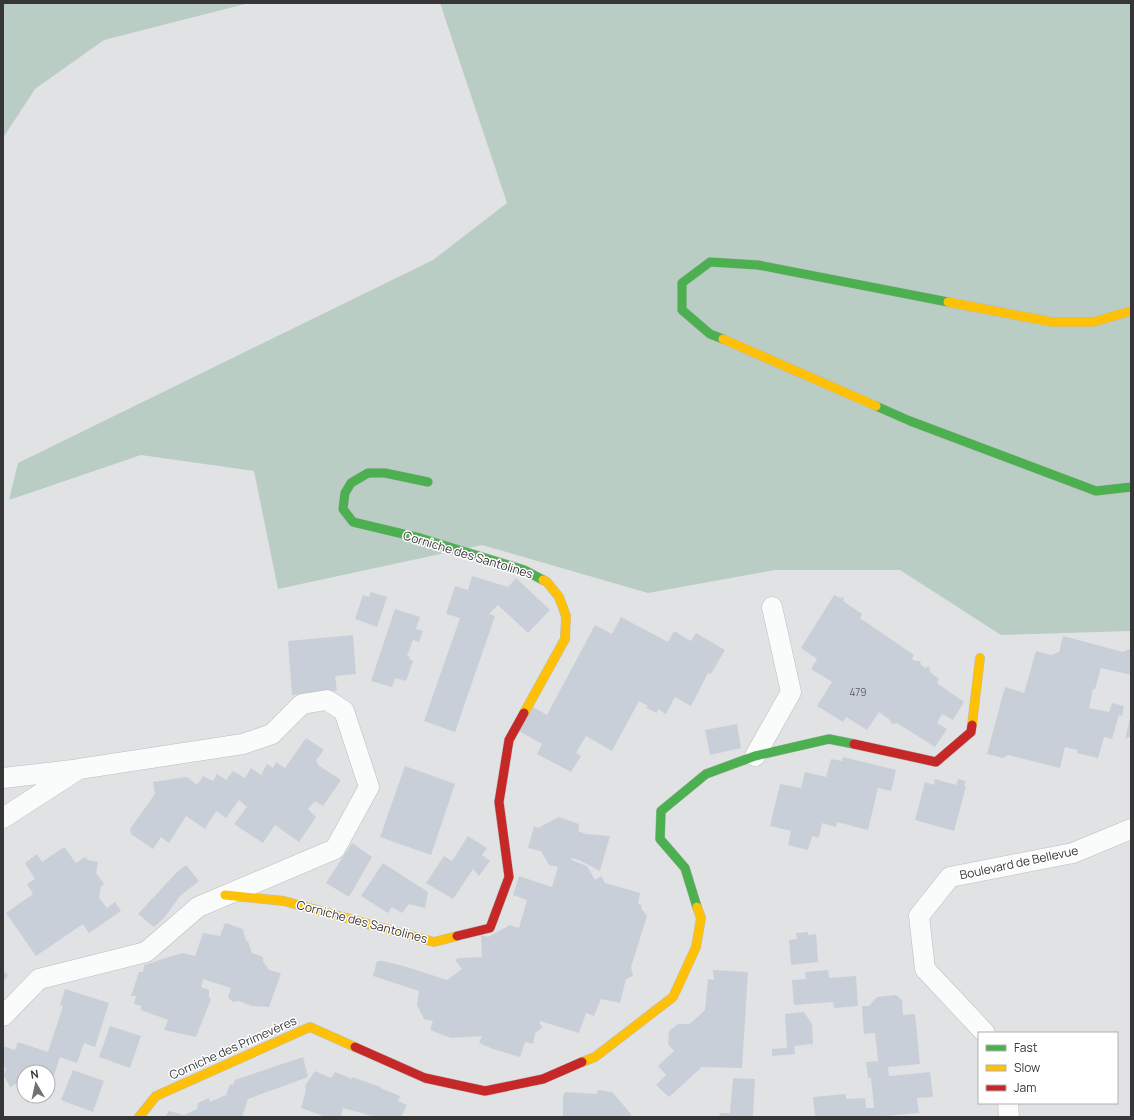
<svg xmlns="http://www.w3.org/2000/svg" width="1134" height="1120" font-family="Manrope,sans-serif">
	<style>
		.green { fill: #bacdc4 }
		.building { fill: #c9cfd8 }
		.lines { fill: none; stroke-linecap: round; stroke-linejoin: round }
		.street-casing { stroke: #bbbcbd; stroke-width: 21 }
		.fast-casing { stroke: #bbbcbd; stroke-width: 10 }
		.slow-casing { stroke: #bbbcbd; stroke-width: 10 }
		.jam-casing { stroke: #bbbcbd; stroke-width: 10 }
		.street { stroke: #fafbfb; stroke-width: 20 }
		.fast { stroke: #4caf50; stroke-width: 9 }
		.slow { stroke: #ffc107; stroke-width: 9 }
		.jam { stroke: #c62828; stroke-width: 9 }
		.labels { text-anchor: middle; stroke-width: 3; stroke-linejoin: round; paint-order: stroke }
		.number-label { font-size: 10px; fill: #5c5d61 }
		.street-label { font-size: 12px; fill: #363638; stroke: #fff }
	</style>
	<rect width="100%" height="100%" fill="#e1e2e4"/>
	<path class="green" d="M3,3H249L104,40L35,89L3,138Z
		M440,3H1131V631L1001,635L900,570H775L648,593L482,545L278,589L254,471L141,455L9,500L18,463L433,260L507,203Z"/>
	<path class="building" d="M472,576L508,587L516,578L550,610L528,633L498,605L489,614L495,616L455,732L424,721L460,618L446,614L455,586L468,590Z
		M371,592L387,597L377,627L355,619L363,595L369,597Z
		M834,595L840,598L844,597L843,601L862,614L860,618L914,655L912,659L915,661H920L921,665L925,668L929,666L930,672L939,679L937,683L964,702L953,720L942,714L937,723L947,729L935,747L897,723L892,724L890,720L879,712L867,730L846,717L843,722L817,706L832,682L811,669L817,659L801,648Z
		M395,609L420,617L416,629L423,631L419,642L413,640L407,656L410,657L409,659L413,661L406,681L395,678L392,687L371,681Z
		M621,617L668,642L674,631L691,641L696,633L725,650L711,674L708,673L691,706L675,697L666,714L658,709L657,713L646,708L648,706L639,701L612,751L586,736L576,753L581,756L571,772L537,754L542,744L519,731L533,707L547,715L595,625L612,634Z
		M353,635L356,674L335,676L337,691L292,695L288,641Z
		M1063,636L1123,652L1129,649L1131,652V675L1101,668L1095,689H1093L1089,708L1109,712L1112,703L1124,706L1122,716L1119,715L1112,739L1104,737L1098,758L1077,753V750L1065,747L1060,768L1008,755L1003,758L987,754L1005,687L1024,693L1036,651L1051,655L1059,652Z
		M1130,717L1131,736L1125,739Z
		M737,724L741,748L710,755L705,730Z
		M306,738L324,750L316,760L318,765L341,780L323,806L315,801L308,809L316,817L299,842L275,825L263,843L234,824L247,807L239,800L226,818L216,811L205,829L186,816L169,843L161,837L153,849L131,834L130,829L155,794L153,782L187,777L197,785L203,776L213,781L217,774L226,780L233,771L245,778L251,768L261,775L267,764L273,768L276,762L285,768Z
		M843,757L896,770L891,791L878,788L868,830L837,822L836,827L822,823L819,838L812,836L808,850L788,845L791,831L770,826L780,784L801,788L805,772L826,777L831,759L842,761Z
		M405,766L455,784L431,855L380,837Z
		M935,779L956,785L958,779L966,781L964,786L966,787L954,831L915,820L925,782L934,785Z
		M559,817L579,824L578,831L586,834L610,836L600,871L579,860L572,858L571,860L587,866L595,880L601,876L605,883L640,893L638,904L642,905L641,908L647,916L631,967L633,976L626,979L620,1003L601,999L594,1016L586,1013L579,1033L540,1021V1024L543,1027L535,1033L533,1044L525,1042L520,1057L493,1049L479,1043L482,1036L451,1038L430,1030L433,1021L424,1019L417,1005L419,991L373,976L377,961H383L407,967L447,980L462,969L455,960L458,958L482,957L481,935L488,937L510,925L519,928L527,900L513,895L519,876L552,887L558,867L549,865L541,851L528,848L534,826L538,828Z
		M468,836L487,848L482,855L490,861L479,876L473,869L453,899L426,883L444,856L452,861Z
		M352,843L372,857L349,897L326,883Z
		M64,847L76,863L85,857L88,860L98,862L96,873L104,884L101,886L99,898L107,908L115,902L121,911L89,933L83,924L36,956L6,913L33,894L27,884L35,879L25,863L37,854L42,862Z
		M383,863L428,892L425,908L409,904L402,913L392,907L388,913L361,896Z
		M186,865L199,881L180,896L165,917L154,927L138,914L176,873Z
		M225,923L243,929L246,941H248L252,953L263,957V961L269,970L281,973L269,1007L252,1006L239,1001L233,1002L228,997L231,988L203,979L201,987L209,990V997L211,999L196,1037L164,1030L168,1020L141,1010V1006L134,1004L136,996H131L139,972H143L144,965L182,953L195,956L203,933L220,936Z
		M808,932V935L816,934L818,962L791,965L789,940L797,939L796,933Z
		M713,970L748,972L742,1068L702,1067L669,1097L656,1085L666,1075L658,1066L674,1051L668,1044L669,1031L678,1024H690L705,1010L708,979L714,980Z
		M828,970L829,978L856,976L858,1006L834,1008L833,1002L794,1005L792,980L806,979L805,972Z
		M3,971L8,975L3,982Z
		M65,989L109,1003L95,1047L84,1043L77,1063L60,1057L48,1094V1072H24V1085L18,1083L10,1087L4,1076L6,1068L3,1067V1046L15,1050L18,1042L48,1052L63,1006L60,1005Z
		M896,995L902,1000L903,1015L915,1014L920,1064L888,1067L889,1076L930,1072L933,1097L917,1098L919,1113L875,1117H815L813,1097L846,1094V1099L865,1098L866,1108H874L871,1078H868L866,1062L878,1061L875,1033L864,1034L862,1006H869L877,997Z
		M804,1012L812,1024L813,1044L794,1046L795,1054L772,1056V1049L787,1048L785,1014Z
		M110,1026L141,1036L130,1068L99,1057Z
		M303,1057L308,1077L248,1099L242,1117H165L169,1111L184,1115L197,1109L198,1103L209,1098L210,1102L226,1095L230,1084L233,1085L235,1080Z
		M73,1070L104,1081L93,1112L61,1100Z
		M315,1071L331,1078L335,1072L352,1079V1077L381,1087L380,1088L400,1096L398,1101L407,1105L401,1117H376L343,1108L341,1117H326L301,1108L306,1090L305,1086Z
		M733,1078L755,1079L753,1117H719L720,1113H730Z
		M598,1090L612,1092L631,1114V1117H563V1096L565,1092L597,1094Z"/>
	<g class="lines">
		<defs>
			<path id="street" d="M755,756L791,692L772,607
				M3,778L73,770
				M3,818L79,769L243,744L272,734L302,704L327,700L344,711L369,787L335,849L198,907L146,952L39,979L3,1016
				M985,1033L925,969L919,916L950,877L1073,853L1131,829
				M1008,1103L1009,1117"/>
			<path id="fast" d="M723,339L710,334L682,310V283L710,262L758,265L948,302
				M876,406L910,421L1096,491L1131,487
				M428,482L385,473H368L351,483L345,493L343,509L353,522L420,538L524,570L543,580
				M697,907L685,868L660,839L661,811L706,774L755,756L829,739L854,744"/>
			<path id="slow" d="M948,302L1052,322H1093L1131,311
				M723,339L876,406
				M524,713L565,639L566,616L559,597L547,582L543,580
				M972,725L980,658
				M225,895L284,901L434,942L457,936
				M582,1062L595,1057L673,997L696,947L701,918L697,907
				M139,1117L156,1096L310,1027L355,1047"/>
			<path id="jam" d="M854,744L936,762L971,732L972,725
				M457,936L490,928L509,877L499,802L509,740L524,713
				M355,1047L425,1078L485,1091L543,1079L582,1062"/>
		</defs>
		<use href="#street" class="street-casing"/>
		<use href="#fast" class="fast-casing"/>
		<use href="#slow" class="slow-casing"/>
		<use href="#jam" class="jam-casing"/>
		<use href="#street" class="street"/>
		<use href="#fast" class="fast"/>
		<use href="#slow" class="slow"/>
		<use href="#jam" class="jam"/>
	</g>
	<g class="labels">
		<g class="number-label">
			<text x="858" y="696">479</text>
		</g>
		<g class="street-label">
			<text transform="translate(468 555) rotate(17)" y="4">Corniche des Santolines</text>
			<text transform="translate(1019 863) rotate(-12)" y="4">Boulevard de Bellevue</text>
			<text transform="translate(362 922) rotate(15)" y="4">Corniche des Santolines</text>
			<text transform="translate(233 1048) rotate(-24)" y="4">Corniche des Primevères</text>
		</g>
	</g>
	<rect width="1134" height="1120" fill="none" stroke="#363638" stroke-width="8"/>
	<rect x="978" y="1032" width="140" height="72" fill="#ffffff" stroke="#afafaf"/>
	<rect x="986" y="1045" width="20" height="6" fill="#4caf50" stroke="#afafaf"/>
	<text x="1014" y="1052" font-size="12" fill="#363638">Fast</text>
	<rect x="986" y="1065" width="20" height="6" fill="#ffc107" stroke="#afafaf"/>
	<text x="1014" y="1072" font-size="12" fill="#363638">Slow</text>
	<rect x="986" y="1085" width="20" height="6" fill="#c62828" stroke="#afafaf"/>
	<text x="1014" y="1092" font-size="12" fill="#363638">Jam</text>
	<g transform="translate(36 1084) rotate(351)"><circle r="19" fill="#ffffff" stroke="#afafaf"/>
	<path d="M0-3L7 15L0 10L-7 15Z" fill="#727274"/>
	<text y="-6" font-size="11" font-weight="bold" text-anchor="middle" fill="#363638">N</text>
	</g>
</svg>
